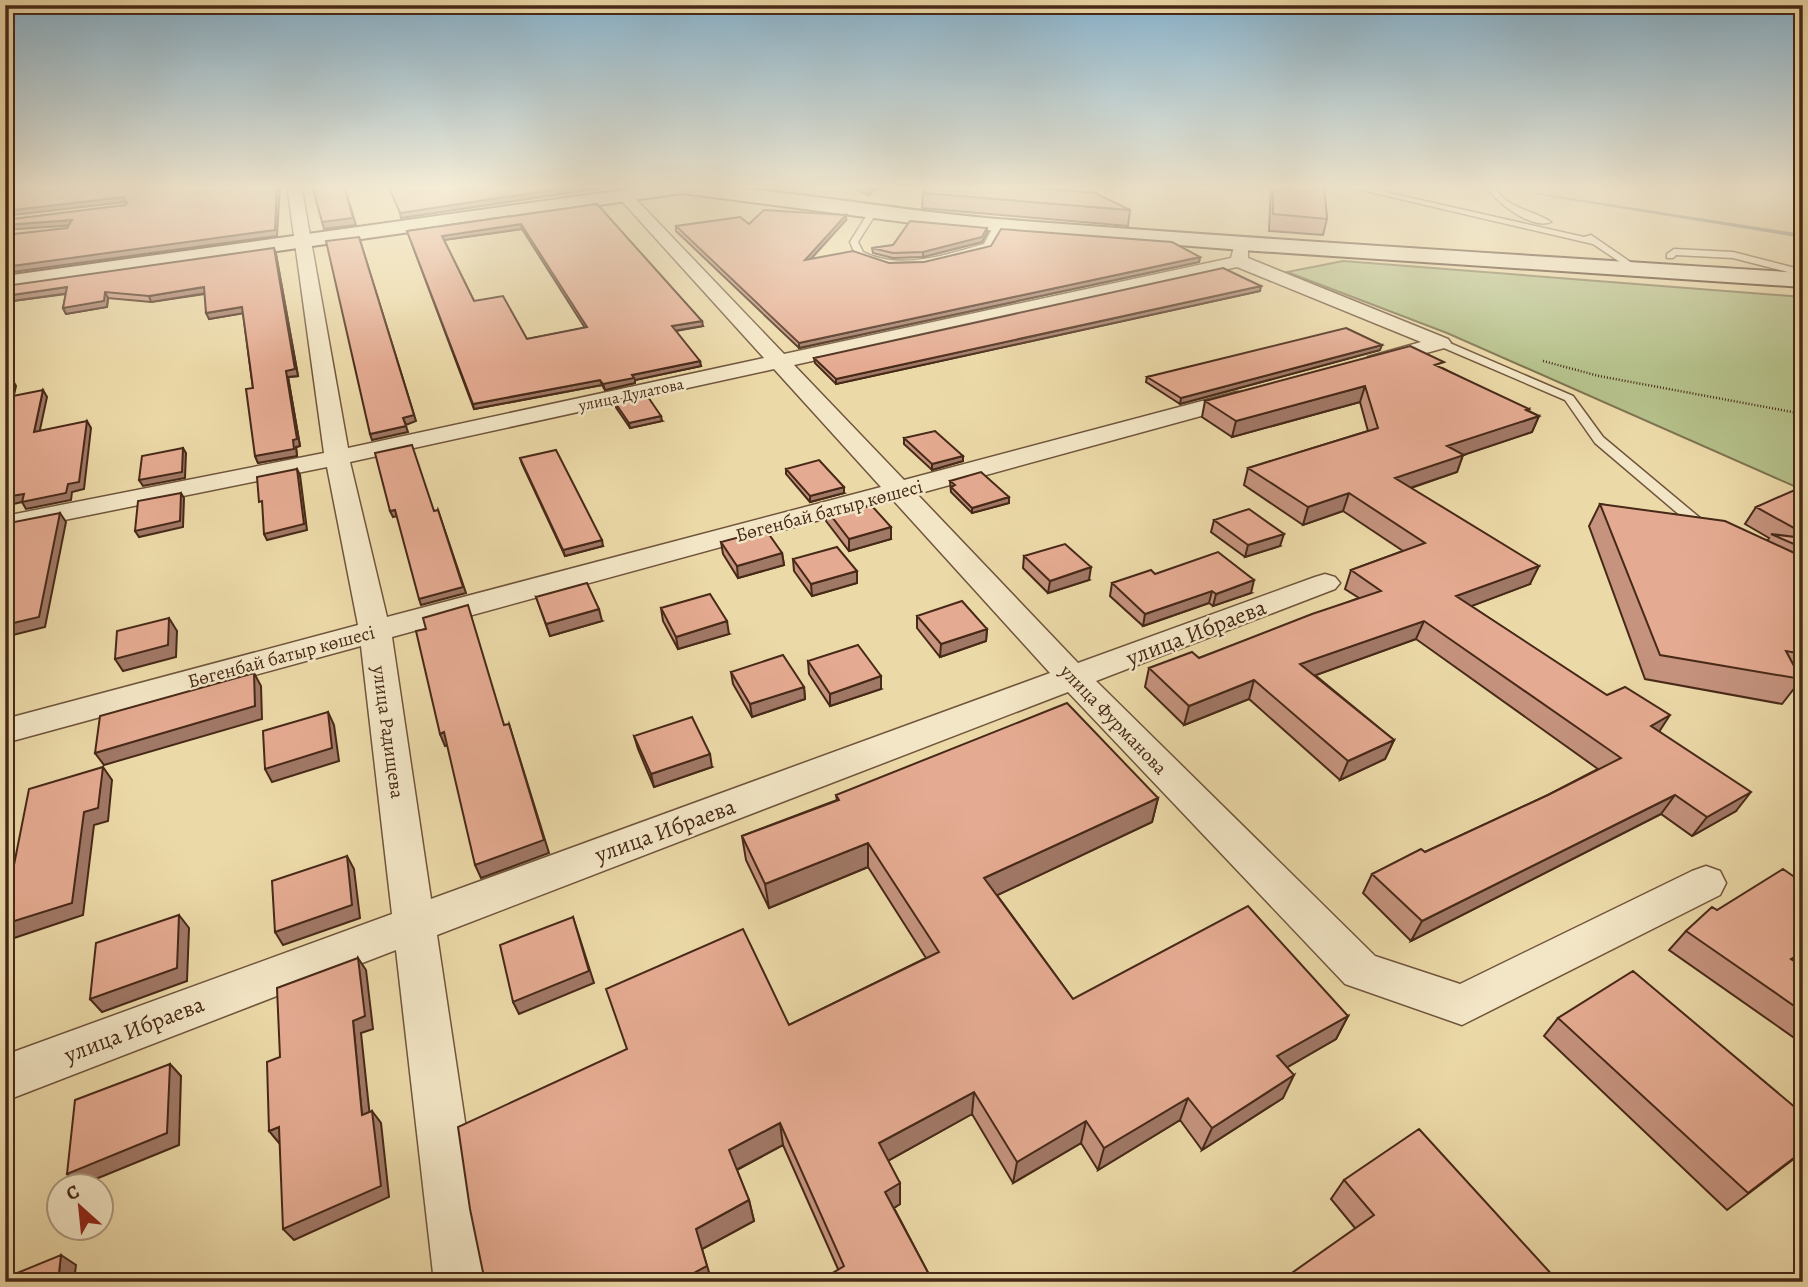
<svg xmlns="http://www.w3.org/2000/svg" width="1808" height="1287" font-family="Alegreya,serif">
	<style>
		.green { fill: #b5c08a; stroke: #7e7451; stroke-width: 2 }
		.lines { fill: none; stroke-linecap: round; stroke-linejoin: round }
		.stream { fill: #7a7f74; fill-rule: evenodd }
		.lane-casing { stroke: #70553c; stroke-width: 3 }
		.street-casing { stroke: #70553c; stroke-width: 3 }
		.secondary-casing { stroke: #472918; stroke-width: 4 }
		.path { stroke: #472918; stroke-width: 2.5; stroke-dasharray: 1 2; stroke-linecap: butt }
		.lane { fill: #f3e6c6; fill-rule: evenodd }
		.street { fill: #f3e6c6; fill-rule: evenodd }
		.secondary { fill: #f3e6c6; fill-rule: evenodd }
		.wall { fill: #c5937e; stroke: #472918; stroke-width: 2; fill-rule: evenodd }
		.shaded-wall { fill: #a07866; stroke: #472918; stroke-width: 2 }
		.building { fill: #e5ab92; stroke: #472918; stroke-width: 2; fill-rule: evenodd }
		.labels { text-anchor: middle; stroke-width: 5; stroke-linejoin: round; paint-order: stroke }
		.far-street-label { font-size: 16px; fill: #472918; stroke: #f3e6c6 }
		.street-label { font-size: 19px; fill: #472918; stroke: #f3e6c6 }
		.near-street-label { font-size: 23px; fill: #472918; stroke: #f3e6c6 }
	</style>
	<rect width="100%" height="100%" fill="#ecd9a8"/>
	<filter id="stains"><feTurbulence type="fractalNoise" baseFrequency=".00286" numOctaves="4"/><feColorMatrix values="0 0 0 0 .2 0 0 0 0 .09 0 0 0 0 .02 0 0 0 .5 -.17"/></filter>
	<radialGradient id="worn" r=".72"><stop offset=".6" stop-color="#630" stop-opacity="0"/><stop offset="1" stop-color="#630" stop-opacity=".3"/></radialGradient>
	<path class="green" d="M1343,261L1803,297V490L1447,333L1287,272Z"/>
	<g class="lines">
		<path class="stream" d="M1531,192L1803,234V238L1533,194Z"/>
		<defs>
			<path id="lane" d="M1340,185H1354L1584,237L1591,235L1642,270L1635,272L1593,244Z
				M1486,185H1493C1506,209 1531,209 1551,222C1533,230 1494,202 1486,185Z
				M870,210L877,212L858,242L863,252C902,271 944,255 984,244L995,223L1002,225L990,248C945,259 901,277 856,256L850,242Z
				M1674,249L1733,252L1803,270V276L1733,258L1676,255L1673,258H1667V254Z
				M1437,341H1445L1573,396L1603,437L1712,528L1714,531L1712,534H1702L1595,443L1565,400L1437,345Z"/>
			<path id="street" d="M287,185H301L348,448L764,358L620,199V193H630L784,354L1231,258L1236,240H1248V258L1448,339L1451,343L1448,347L1375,367L1368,365L1364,361L1368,357L1421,342L1237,267L794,365L904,480L1236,392H1252L1255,397L1252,402L917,494L1078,663L1315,577L1325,574L1335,577L1340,583L1335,589L1096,681L1375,956L1460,984L1692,871L1706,866L1720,871L1726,883L1720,895L1462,1025L1345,984L1068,692L437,935L489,1282H434L396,950L5,1101V1055L392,914L361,646L5,743V719L358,625L327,467L5,532V516L324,453ZM774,369L881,487L387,617L350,462ZM893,500L1050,673L431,899L392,637Z"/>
			<path id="secondary" d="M660,185C771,185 885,210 997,219C1266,240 1534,256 1803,273V287L1242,250L935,226L682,193L5,290V276Z"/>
		</defs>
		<use href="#lane" class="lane-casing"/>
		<use href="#street" class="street-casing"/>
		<use href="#secondary" class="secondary-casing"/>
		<path class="path" d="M1543,361L1599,376L1803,414"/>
		<use href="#lane" class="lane"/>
		<use href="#street" class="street"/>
		<use href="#secondary" class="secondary"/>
	</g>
	<path class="wall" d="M845,185H893L874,190L869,195Z
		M1271,185H1324L1327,219L1323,235L1269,231Z
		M923,193L1130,210L1128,226L922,208Z
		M597,204L703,326L676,331L701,366L635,380V383L605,390L602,385L474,409L407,231ZM522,229L585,328L527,339L474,301L444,240Z
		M846,220L811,259L889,263L1200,257L1199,262L799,348L676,231V226Z
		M987,233L982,242L923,257L893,258L873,253L872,248Z
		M276,254L298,376L288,377L300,446L296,447L297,456L258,463L255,456L253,388L243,313L209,319L205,294L151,302L108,298L107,307L66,314L63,308L66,294L5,302Z
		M1260,291L836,384L815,363L814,358Z
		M1380,350L1180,404L1146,382L1147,377Z
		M1442,368L1539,416L1532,432L1463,455L1457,472L1411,488L1530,584L1471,606L1659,731L1736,811L1692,836L1661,814L1411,941L1363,893L1372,874L1425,852L1548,795L1598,769L1416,639L1315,675L1394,740L1385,759L1340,780L1249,699L1184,725L1145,687L1149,668L1199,658L1359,598L1345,589L1351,570L1403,551L1343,511L1303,525L1244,485L1248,468L1368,431L1360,402L1232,437L1202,417L1205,401Z
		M614,401L662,421L630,428L615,406Z
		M904,438L963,456V461L932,470L904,444Z
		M520,458L603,546L565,556L522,464Z
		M786,469L844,493L810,502L786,474Z
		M950,481L1009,497V503L972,513L951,492Z
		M1803,491V681H1800L1782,704L1645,679L1589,526L1600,504L1767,541L1769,538L1745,524L1756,507Z
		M867,507L891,539L849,551L826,521V509Z
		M1214,520L1280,546L1245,557L1211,532Z
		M721,542L782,553L784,565L738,578L723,554Z
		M1024,556L1089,580L1048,593L1023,568Z
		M793,559L857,571V583L812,596L794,571Z
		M1155,574L1251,593L1213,606L1209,603L1143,626L1110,596L1112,583Z
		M536,597L602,621L550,636Z
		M661,608L729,634L678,649L663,621Z
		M917,616L987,629L986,641L940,657L917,628Z
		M808,661L881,689L830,706L809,674Z
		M731,672L804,687L805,699L752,717L733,684Z
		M634,736L712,767L654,787L638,749Z
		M836,795L1158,798L1152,822L997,895L1073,999L1348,1016L1336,1039L1287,1067L1283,1098L1202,1150L1180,1120L1098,1170L1081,1143L1013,1183L972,1114L888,1161L900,1204L894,1208L933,1282L838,1269L783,1145L737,1170L749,1200L754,1221L702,1249L627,1049L789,1025L926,958L868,867L769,908L746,860L742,836L837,800Z
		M1717,910L1803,958L1796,963L1803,967V1044L1669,950L1686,931Z
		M1558,1018L1803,1152L1727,1210L1544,1036Z
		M1344,1180L1551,1282L1355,1228L1331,1199Z"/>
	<path class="shaded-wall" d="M277,185H280L277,236L5,273V267Z
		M344,185L356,225L324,229L322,222Z
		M585,185H623L401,218L400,213Z
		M869,185H893L874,190L869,195Z
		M124,197L126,202L5,216V211Z
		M846,215V220L805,265V260Z
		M72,220L75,225L5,230V225Z
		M521,224L522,229L444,240L442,236Z
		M987,228V233L982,242L923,257V252Z
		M359,237L416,421L406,425L403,418Z
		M274,248L276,254L298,376L288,377L300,446L296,447L297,456L258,463L255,456L286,371Z
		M1200,257L1199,262L799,348V343Z
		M1261,286L1260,291L836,384V379Z
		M67,287L70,293L5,302V296Z
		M204,287L207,293L151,302L149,296Z
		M105,292L108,298L107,307L66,314L63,308Z
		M242,307L245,313L209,319L206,313Z
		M702,321L703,326L673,331L672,326Z
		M1382,345L1380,350L1180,404L1181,398Z
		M700,361L701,366L635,380V383L605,390L603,384L632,375Z
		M12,379L16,386L12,404L8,397Z
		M600,380L602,385L474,409L473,404Z
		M1365,386L1360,402L1232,437L1236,421Z
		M43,390L47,397L38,439L34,432Z
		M1529,409L1524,421L1539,416L1532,432L1463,455L1457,472L1389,495L1395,478L1447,446Z
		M661,416L662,421L630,428L629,423Z
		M87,421L91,428L84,489L72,492L71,500L26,509L22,502L5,506V497L68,484Z
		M406,426L408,432L372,440L370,434Z
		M183,448L186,453L185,478L143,486L139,480Z
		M963,456V461L932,470V464Z
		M297,469L300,475L307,530L267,540L264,534Z
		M844,487V493L810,502V496Z
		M181,493L184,498L183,527L139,537L135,531Z
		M1349,493L1343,511L1303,525L1308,507Z
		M1009,497V503L972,513V508Z
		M395,510L397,516L393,517L390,511Z
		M438,510L466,593L421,605L419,599Z
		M60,513L66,522L45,627L5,637V625Z
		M891,527V539L849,551V539Z
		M1284,534L1280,546L1245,557L1248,545Z
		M602,540L603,546L565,556L563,550Z
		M782,553L784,565L738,578L737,566Z
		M1539,566L1530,584L1448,615L1456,596Z
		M1091,567L1089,580L1048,593L1050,581Z
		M857,571V583L812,596L811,584Z
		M1254,580L1251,593L1213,606L1216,594Z
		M1212,591L1209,603L1143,626L1145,614Z
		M599,609L602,621L550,636L546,624Z
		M169,618L177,631L176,657L123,671L115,659Z
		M727,621L729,634L678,649L676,637Z
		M1424,621L1416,639L1294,683L1300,664Z
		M987,629L986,641L940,657L941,644Z
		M254,673L261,686L262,719L104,765L95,753Z
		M881,676V689L830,706V694Z
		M1254,680L1249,699L1184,725L1189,706Z
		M804,687L805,699L752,717L750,704Z
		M328,712L334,725L339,761L272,782L265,769Z
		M1670,715L1657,735L1651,726Z
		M509,724L549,853L481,878L475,865Z
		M444,732L450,745L445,746L440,734Z
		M1394,740L1385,759L1340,780L1348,761Z
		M710,754L712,767L654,787L651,774Z
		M103,767L112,780L108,821L94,825L83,915L5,941V924L84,812Z
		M1751,792L1736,811L1692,836L1707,817Z
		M1675,795L1661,814L1411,941L1422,921Z
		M1158,798L1152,822L983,902L984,878Z
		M868,843V867L769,908L765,884Z
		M347,856L354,869L360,918L283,945L275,932Z
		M179,915L189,928L187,981L102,1012L90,999Z
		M573,917L594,983L519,1014L513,1002Z
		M1803,952V958L1773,978L1791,959Z
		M358,958L366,970L373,1029L361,1033L371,1127L362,1115L353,1021Z
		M1348,1016L1336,1039L1267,1079L1277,1056Z
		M170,1064L181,1076L179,1145L81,1185L67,1174Z
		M1294,1075L1283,1098L1202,1150L1212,1128Z
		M974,1092L972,1114L880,1165L879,1143Z
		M1188,1098L1180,1120L1098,1170L1104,1148Z
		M372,1111L381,1123L389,1197L294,1240L283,1229Z
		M1086,1121L1081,1143L1013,1183L1017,1162Z
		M780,1123L783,1145L734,1171L729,1150Z
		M279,1127L289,1139L279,1143L269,1131Z
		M900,1183V1204L886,1213L885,1192Z
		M749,1200L754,1221L702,1249L712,1282H677L696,1229Z
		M61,1255L76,1265L74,1282H58Z"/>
	<path class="building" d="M5,185H277L275,230L5,267V235L67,228L72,220L5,225V220L125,205L127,203L124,197L5,211Z
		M312,185H344L353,218L322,222Z
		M388,185H585L400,213Z
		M928,185H997L1095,193L1130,210L923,193Z
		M1273,185H1324L1327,219L1273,214Z
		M597,204L702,321L672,326L700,361L632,375L634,378L603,384L600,380L473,404L407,231ZM521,224L587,327L527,339L503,296L474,301L442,236Z
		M764,210L846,215L805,260L853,251L889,263L924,262L991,246L1001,229L1172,242L1200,257L799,343L676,226L740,217L749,224Z
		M910,221L987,228L982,237L923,252L893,253L872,248L893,245Z
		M359,237L414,415L403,418L406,426L370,434L326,241Z
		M274,248L295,369L286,371L297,439L293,440L294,449L255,456L246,389L253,388L242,307L206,313L204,287L149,296L105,292L104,301L63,308L67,287L5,296V286Z
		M1223,268L1261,286L836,379L814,358Z
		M1346,328L1382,345L1181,398L1147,377Z
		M1410,346L1444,362L1435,365L1529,409L1526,410L1539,416L1447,446L1464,455L1395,478L1539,566L1456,596L1607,695L1625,687L1670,715L1651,726L1751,792L1707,817L1675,795L1422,921L1372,874L1421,849L1425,852L1548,795L1621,758L1424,621L1300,664L1394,740L1348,761L1254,680L1189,706L1149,668L1192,652L1199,658L1312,614L1381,591L1351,570L1425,543L1349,493L1308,507L1248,468L1378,428L1365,386L1236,421L1205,401Z
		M12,379L8,397L43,390L34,432L87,421L79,482L68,484L66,493L22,502L24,494L5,497V381Z
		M646,394L661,416L629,423L614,401Z
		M935,431L963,456L932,464L904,438Z
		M412,445L434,511L438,510L463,587L419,599L395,510L390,511L375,453Z
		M183,448L182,472L139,480L142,456Z
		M556,450L602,540L563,550L520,458Z
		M819,460L844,487L810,496L786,469Z
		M297,469L304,524L264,534L262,501L259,502L257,477Z
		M981,472L1009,497L972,508L951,487L955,485L950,481Z
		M1797,489L1803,491V533L1756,507Z
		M181,493L180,521L135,531L138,501Z
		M860,500L867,507L872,506L891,527L849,539L826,509Z
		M1600,504L1725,521L1803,557V654L1786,651L1801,679L1660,655Z
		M1249,509L1284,534L1248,545L1214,520Z
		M60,513L39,617L5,625V574L11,554L5,555L14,522Z
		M766,530L782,553L737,566L721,542Z
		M1771,534L1803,538V548Z
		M1065,544L1091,567L1050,581L1024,556Z
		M837,547L857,571L811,584L793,559Z
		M1218,552L1254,580L1216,594L1212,591L1145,614L1112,583L1151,570L1155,574Z
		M587,583L599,609L546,624L536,597Z
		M710,594L727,621L676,637L661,608Z
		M962,601L987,629L941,644L917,616Z
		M468,605L504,725L509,724L544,840L475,865L444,732L440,734L416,631L426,629L423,618Z
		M169,618L168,645L115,659L117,631Z
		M858,645L881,676L830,694L808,661Z
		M783,655L804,687L750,704L731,672Z
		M254,673L255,706L95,753L100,716Z
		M1067,703L1158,798L984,878L1073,999L1248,906L1348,1016L1277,1056L1294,1075L1212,1128L1188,1098L1104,1148L1086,1121L1017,1162L974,1092L879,1143L900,1183L885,1192L933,1282H818L844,1266L780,1123L729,1150L749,1200L696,1229L707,1266L677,1282H485L470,1209L458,1127L627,1049L606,989L743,929L789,1025L939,952L868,843L765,884L742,836L839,800L836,795Z
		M328,712L332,748L265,769L263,731Z
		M692,717L710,754L651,774L634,736Z
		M103,767L98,808L84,812L72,903L5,924V877L12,875L29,789Z
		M347,856L352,905L275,932L272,881Z
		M1783,869L1803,883V952L1791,959L1803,967V1012L1686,931L1712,907L1717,910Z
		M179,915L177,968L90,999L96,943Z
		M573,917L589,971L513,1002L500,945Z
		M358,958L365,1016L353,1021L362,1115L372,1111L381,1186L283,1229L279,1127L269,1131L267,1062L280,1057L277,988Z
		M1633,971L1803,1114V1151L1748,1193L1558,1018Z
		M170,1064L167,1133L67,1174L75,1100Z
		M1419,1129L1555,1278L1551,1282H1279L1374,1215L1344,1180Z
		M61,1255L58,1282H5V1278Z"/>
	<linearGradient id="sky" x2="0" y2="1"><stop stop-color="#89b6d2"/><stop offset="0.51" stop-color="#f6eed8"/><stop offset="1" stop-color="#f6eed8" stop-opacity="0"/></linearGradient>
	<rect width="1808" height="366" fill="url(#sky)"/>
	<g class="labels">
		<g class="far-street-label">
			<text transform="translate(631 394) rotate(-12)" y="6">улица Дулатова</text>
		</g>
		<g class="street-label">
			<text transform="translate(829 510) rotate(-15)" y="7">Бөгенбай батыр көшесі</text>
			<text transform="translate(281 656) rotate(-15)" y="7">Бөгенбай батыр көшесі</text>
			<text transform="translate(1114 719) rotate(46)" y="7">улица Фурманова</text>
			<text transform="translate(389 732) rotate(82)" y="7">улица Радищева</text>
		</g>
		<g class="near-street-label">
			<text transform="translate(1196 632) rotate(-21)" y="8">улица Ибраева</text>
			<text transform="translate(665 830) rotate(-20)" y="8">улица Ибраева</text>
			<text transform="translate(134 1029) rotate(-21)" y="8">улица Ибраева</text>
		</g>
	</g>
	<rect width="1808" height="1287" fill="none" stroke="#ecd9a8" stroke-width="28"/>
	<rect x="7" y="7" width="1794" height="1273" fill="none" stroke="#472918" stroke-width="3.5"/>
	<rect x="14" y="14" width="1780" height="1259" fill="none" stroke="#472918" stroke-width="2"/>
	<g transform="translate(80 1207) rotate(333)"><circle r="33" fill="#f3e6c6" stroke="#ae9a80" stroke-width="2"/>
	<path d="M0-5L12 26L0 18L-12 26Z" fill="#8f2418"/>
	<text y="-10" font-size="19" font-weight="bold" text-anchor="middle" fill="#472918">С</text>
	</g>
	<rect width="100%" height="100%" filter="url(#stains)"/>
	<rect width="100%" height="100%" fill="url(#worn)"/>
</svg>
